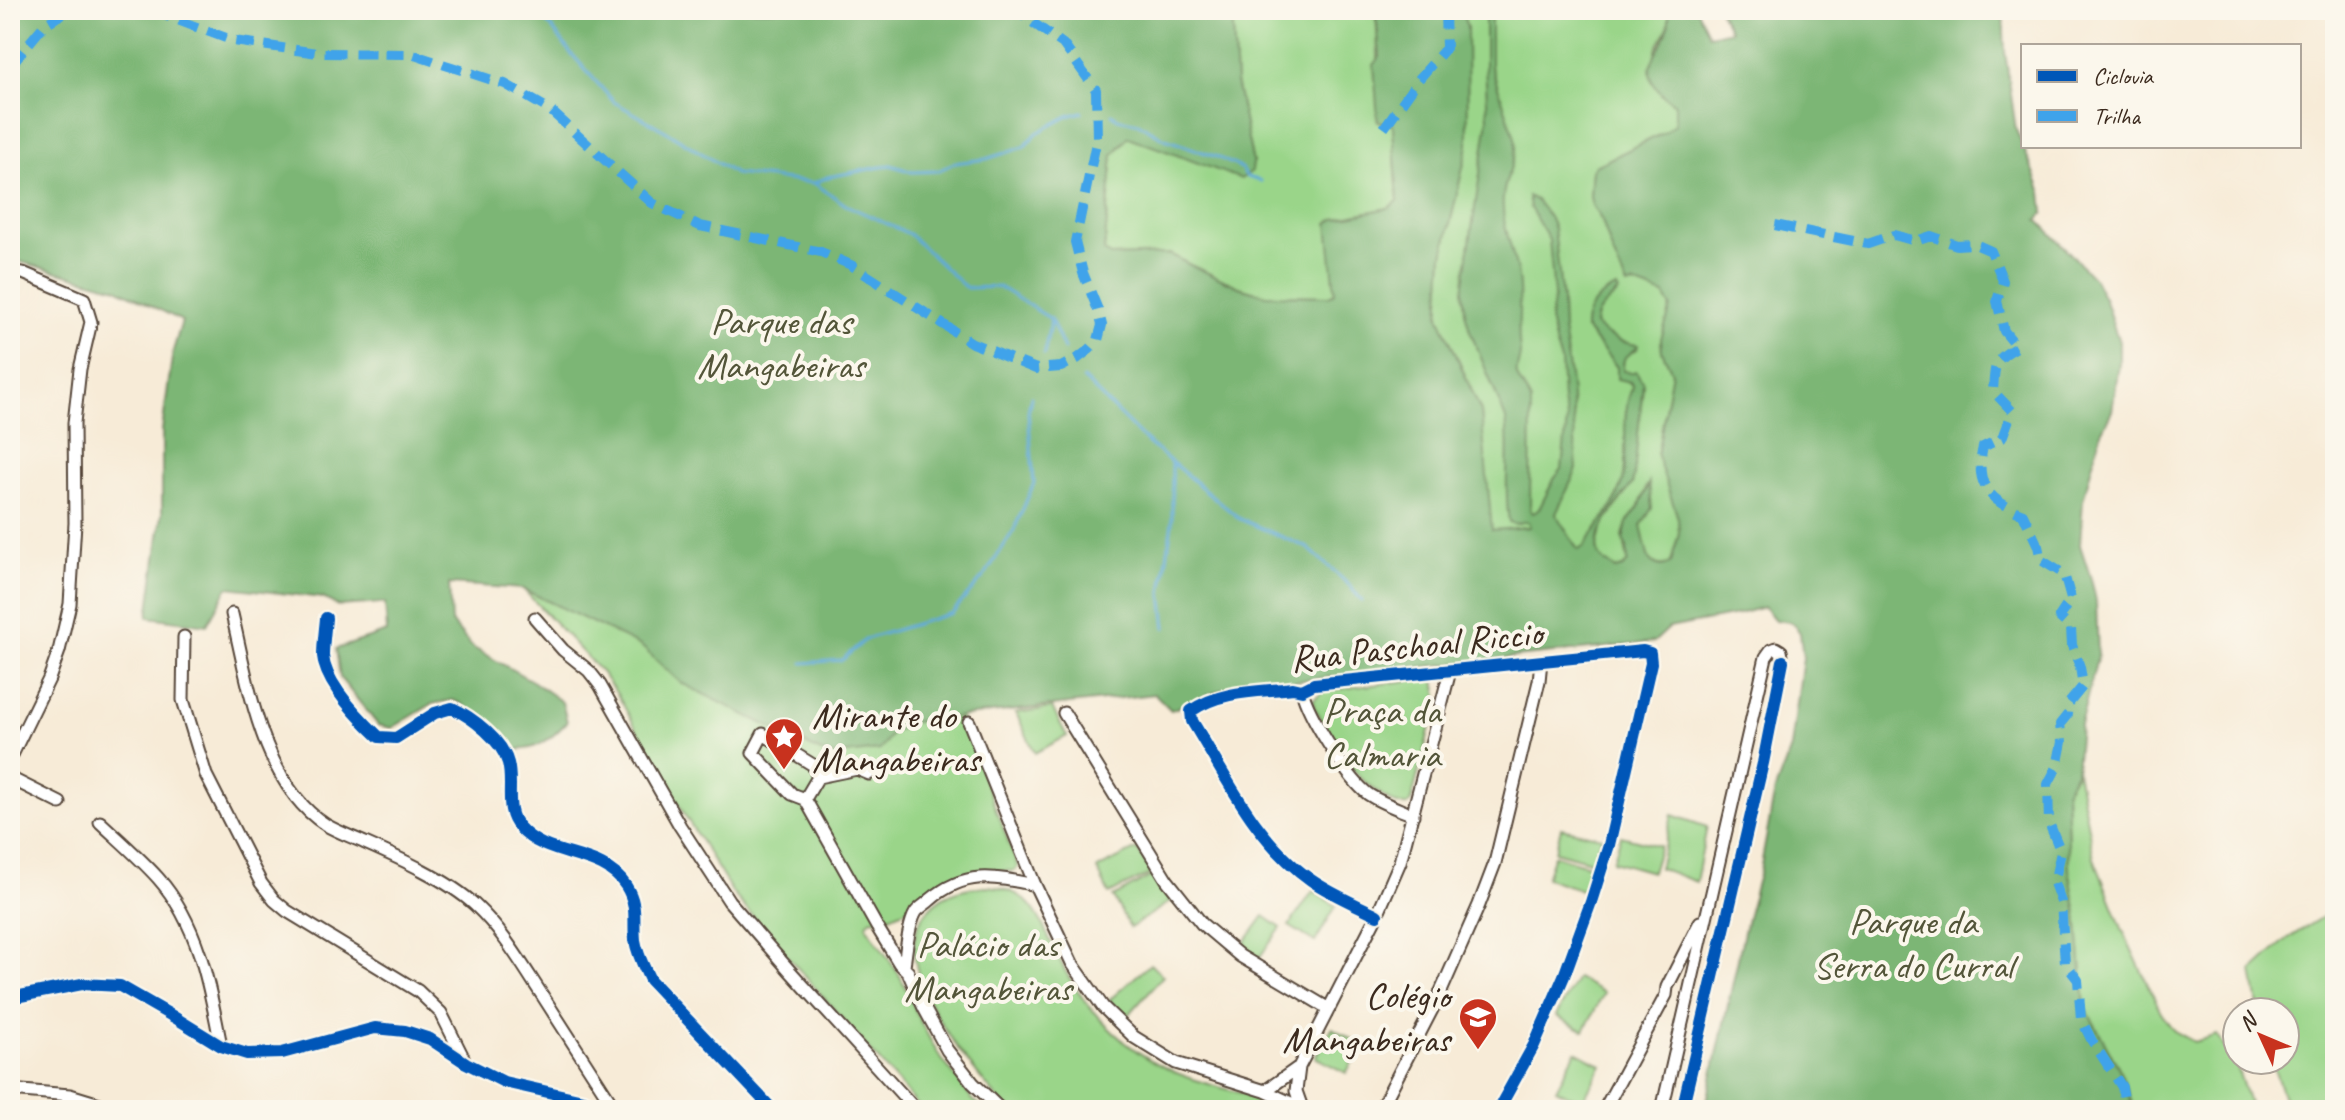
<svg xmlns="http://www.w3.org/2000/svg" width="2345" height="1120" viewBox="0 0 2345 1120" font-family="Caveat,sans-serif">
<rect width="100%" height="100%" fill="#fbf7ec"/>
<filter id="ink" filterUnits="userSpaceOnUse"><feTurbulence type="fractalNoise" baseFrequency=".0125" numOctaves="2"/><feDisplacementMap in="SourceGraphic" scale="16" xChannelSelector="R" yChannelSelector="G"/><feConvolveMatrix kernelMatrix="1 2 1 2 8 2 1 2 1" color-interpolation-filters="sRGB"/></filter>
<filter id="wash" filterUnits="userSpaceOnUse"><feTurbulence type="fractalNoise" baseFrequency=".006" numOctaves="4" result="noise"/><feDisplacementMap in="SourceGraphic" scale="32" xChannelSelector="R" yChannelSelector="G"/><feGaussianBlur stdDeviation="1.8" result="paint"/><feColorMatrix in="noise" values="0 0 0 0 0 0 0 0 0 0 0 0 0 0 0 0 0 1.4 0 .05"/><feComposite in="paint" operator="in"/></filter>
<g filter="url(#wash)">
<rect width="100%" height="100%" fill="#f7ebd7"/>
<path fill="#9ad589" stroke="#6a8054" stroke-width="2" d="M1232,10H1376L1381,124H1391L1393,127L1398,201L1388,208L1335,219V293L1329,296L1266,295L1239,287L1190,265L1170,254L1110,256L1104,251L1113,155L1128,136L1241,178L1253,163L1236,82Z
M1461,10H1668C1674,32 1657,38 1655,54C1653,63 1659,84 1661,94L1675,104V124L1666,132L1595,166L1592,170L1590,196L1592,205L1602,221L1613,254L1627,286L1634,284L1664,295L1671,307L1661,339L1662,351L1672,372L1657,455L1678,518L1679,533L1671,563C1648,574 1640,541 1641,525C1641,523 1643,521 1644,519C1647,508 1646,496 1647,485L1639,507L1627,523L1623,535L1628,562L1623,567L1616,569L1605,563L1598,554L1597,546L1602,527L1632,484L1643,387L1638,375L1623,370L1624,357L1637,349L1605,334L1595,325C1595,310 1608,302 1619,292C1596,300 1589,303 1585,328L1633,387C1622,420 1633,456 1621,488C1614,509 1596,528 1584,547L1578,550L1560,523L1491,531L1481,412L1439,316L1443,255L1468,145L1464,15Z
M523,589L642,646L682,683L892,733L913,722L960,716L1018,867L1013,871H980L958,876L937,887L914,906L880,920L872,919L868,922L867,927L900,976L920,1021L938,1054L973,1100L985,1110H922L734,895L686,817L617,694L601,672Z
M1430,678L1435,680L1438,695L1411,802L1408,805C1398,806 1393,803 1385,797C1348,774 1335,743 1314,707L1313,700L1323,691Z
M1052,708L1067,736L1035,753L1016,713Z
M2077,771L2094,858L2123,931L2161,1013L2174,1031L2194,1042L2217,1035L2237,1067L2251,1110H2134L2121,1072L2085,1007L2077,914L2069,869L2066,790Z
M1672,815L1707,827L1696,882L1659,868Z
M1561,828L1602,837L1594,862L1555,851Z
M1621,836L1660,846L1652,872L1613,861Z
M1137,849L1152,873L1109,894L1097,869Z
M1554,855L1595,867L1587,892L1546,878Z
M1153,875L1171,901L1130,928L1113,897Z
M986,886C1035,889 1040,922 1059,959C1068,977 1079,995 1093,1011C1119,1042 1154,1066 1193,1079C1224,1090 1258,1095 1287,1110H1008C973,1071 888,973 922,918C937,894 960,888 986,886Z
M1313,891L1336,906L1315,942L1289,926Z
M2327,914L2335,920V1110H2288L2271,1060H2285V1012H2259L2252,971L2287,939Z
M1264,916L1281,928L1258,959L1242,946Z
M1150,964L1163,976L1126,1018L1109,1000Z
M1577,978L1604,993L1584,1031L1556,1016Z
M1332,1028L1363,1045L1346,1073L1315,1057Z
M1576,1051L1602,1065L1582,1102L1556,1089Z"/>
<path fill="#7bb675" stroke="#5b704a" stroke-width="2" d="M10,10H1232L1236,82L1253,163L1252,171L1241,179L1128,137L1113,155L1104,251L1110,256L1170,254L1190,265L1239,287L1266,295L1329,296L1335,293L1328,223L1335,219L1388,208L1398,201L1393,127L1391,124L1378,121L1374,65L1380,57L1376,10H1461L1467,27L1468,145L1443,255L1439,316L1481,412L1492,530L1529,527V523L1526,521L1516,524L1509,522C1503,486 1511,453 1506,419L1470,331L1465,312L1463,290L1488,119L1485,66V10H1491V66L1515,138C1518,160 1504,177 1503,198C1501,225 1514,251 1518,277C1522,301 1516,327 1520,351C1521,360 1515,367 1517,375C1518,382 1528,392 1531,402L1530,510L1533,513L1539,509L1554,479L1562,469L1567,419L1563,402L1561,361L1556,347L1550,320L1554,295L1549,240L1530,208L1528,196L1536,200L1549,217L1554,228L1562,300L1563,329L1571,383L1577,469L1556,514L1578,550L1584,547C1598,524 1621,502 1624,475C1628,449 1620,410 1633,387L1630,382L1617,379V367L1585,328C1584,309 1601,294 1617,288L1619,292C1609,302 1595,310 1595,325C1607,337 1621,343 1638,345L1637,348C1626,355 1622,357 1623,370L1630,373L1636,371L1643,383L1634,476L1632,484C1621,500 1592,532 1598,552C1601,561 1609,564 1616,569L1623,567L1628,562L1627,547L1623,540L1627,523L1639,507L1649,483L1652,508L1641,526L1649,560C1657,566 1662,568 1671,563L1679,533L1678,518L1657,456L1672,372L1662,351L1661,339L1671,307L1664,295L1634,284L1627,286L1613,254L1602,221L1592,205L1590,196L1592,170L1595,166L1666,132L1675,124V104C1618,66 1678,49 1668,10H1697L1709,35L1730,30L1719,10H2003L2005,52L2016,130L2042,192L2044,212L2038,220L2093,277L2104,298L2119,342V365L2112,411L2101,432L2083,500L2080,545L2092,582L2096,601L2098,655L2080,725L2076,771L2066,790L2069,869L2077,914L2085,1007L2121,1072L2134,1110H1705L1747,918L1760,871L1775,790L1791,748L1803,658L1800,633L1796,627L1790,622L1775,620L1764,607L1731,616L1669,628L1654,642L1223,689L1171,710L1155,694L913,722L892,733L880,750L829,756L681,683L641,646L523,589L449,584L451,622L472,647L534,682L562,702L567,722C552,738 535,753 511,749L502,737L462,704L453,700L432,704L392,728L378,725L340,678L336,649L387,632L385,603L338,606L323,598L228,587L207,625L148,617L162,514V430L173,351L182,321L117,288L10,259Z"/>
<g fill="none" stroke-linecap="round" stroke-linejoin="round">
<path stroke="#60aad8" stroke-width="3" d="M532,10L552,28L570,52L614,102L669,133L735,174L814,183L828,177L891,165L912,172L938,171L954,163L986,159L1024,147L1037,133L1068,116L1082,112
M1112,114L1118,119L1138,123L1165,139L1217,157L1241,168L1247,177L1261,181
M814,183L846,205L909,234L966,288L999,287L1051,319L1044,354
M1051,320L1064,349
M1083,379L1147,442L1240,519L1308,548L1349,585L1362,601
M1166,628L1162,593L1172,522V464
M803,663L842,660L866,639L952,613L985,575L1014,530L1034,483L1028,412L1031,397"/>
</g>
</g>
<g filter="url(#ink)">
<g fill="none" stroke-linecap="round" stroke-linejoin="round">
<g stroke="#57473a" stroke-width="15">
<path id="minor" d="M10,272L23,273L84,299L91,322L80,369L74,423L75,523L70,604L59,651L49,679L10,759
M232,614C248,682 262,784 326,825C338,832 352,837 365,843C399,858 448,880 475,905C503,931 523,966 544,998C568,1035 592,1073 616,1110
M326,618C325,630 323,644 323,656C325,683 360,719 379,737L396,738L435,713L452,708C472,717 502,740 508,763C514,785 503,810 520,828C548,860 602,849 626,886C638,905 633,919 635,940C637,954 644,967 650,980L773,1110
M535,618L563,650L589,671L600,685L680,826L729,901L790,971L916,1110
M184,637L183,700L206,775L261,883L274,900L287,911L418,991L441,1013L466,1063
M1302,690C1308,715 1347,778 1368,794C1381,803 1399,809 1413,815
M1064,713L1167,880L1202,924L1240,956L1329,1009
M969,722L1035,885L1072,963L1103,1007L1134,1037L1176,1063L1265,1091L1306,1110
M763,734L813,765L818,777L805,799L792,794L753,753Z
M818,777L857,769L869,774
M10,778L60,803
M805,799L877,927L899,963L908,972L924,1008L947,1050L973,1083L1001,1110
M100,822C119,840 140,858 158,878C199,924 210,988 221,1046
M1377,915C1355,904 1331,894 1311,880C1256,842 1226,776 1192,721L1191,711C1221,690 1258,692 1293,688L1302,690L1314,684L1643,651L1650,653L1651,663L1609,845L1591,902L1564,976L1534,1045L1498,1110
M904,967C906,952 908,925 916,912C919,908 926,904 930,900C965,870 993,876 1035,885
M10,998L82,984L120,986L174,1017L221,1046L247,1054L282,1053L375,1028L405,1031L430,1039L466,1063L504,1082L583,1100L610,1110
M1299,1067L1377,915L1400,862L1450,671
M10,1090L70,1095L119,1110
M1265,1091L1299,1067L1296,1091L1302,1108
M1380,1110L1439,996L1479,905L1495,863L1539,681L1541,661
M1604,1110L1666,995L1667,987L1700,922
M1662,1110L1766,657L1771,650L1776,648L1781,651L1783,661L1763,763L1682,1110"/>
</g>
<use href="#minor" stroke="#fff" stroke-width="11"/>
<path stroke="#3fa3ea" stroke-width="10" stroke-dasharray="20 10" stroke-linecap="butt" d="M151,10L234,41L317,53L411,54L505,84L550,110L652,203L700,226L821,252L851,265L972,343L1036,369L1061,367L1077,359L1090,349L1098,340L1102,325L1098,310L1083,273L1075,242L1097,138L1096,90L1063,44L1015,10
M10,15L16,10
M10,66L45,24L69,10
M1384,128L1419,79L1446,48L1445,10
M1775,225L1868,244L1894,235L1916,241L1931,236L1957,245L1975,244L1991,251L2003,281L1997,301L2004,331L2017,347C1993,360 1995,365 1993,391L2012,411L2002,438L1983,447C1974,485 1990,501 2023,514L2038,546L2041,560L2064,574L2071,599L2059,617L2071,628L2072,645L2080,667L2083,686L2069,703L2068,714L2060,724L2062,742L2057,767L2048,784L2049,823L2061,852L2054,883L2061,902L2065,963L2078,980L2081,1019L2092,1041L2122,1087L2126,1110"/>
<g stroke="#fbf7ec" stroke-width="17">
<path id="cycleway" d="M326,618C325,630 323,644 323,656C325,683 360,719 379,737L396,738L435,713L452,708C472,717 502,740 508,763C514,785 503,810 520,828C548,860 602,849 626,886C638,905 633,919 635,940C637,954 644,967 650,980L773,1110
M1377,915C1355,904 1331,894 1311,880C1256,842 1226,776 1192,721L1191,711C1221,690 1258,692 1293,688L1302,690L1314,684L1643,651L1650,653L1651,663L1609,845L1591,902L1564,976L1534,1045L1498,1110
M10,998L82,984L120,986L174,1017L221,1046L247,1054L282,1053L375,1028L405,1031L430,1039L466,1063L504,1082L583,1100L610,1110
M1682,1110L1763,763L1783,661"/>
</g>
<use href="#cycleway" stroke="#0057b8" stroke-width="12"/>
</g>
</g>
<defs>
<g id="sight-pin" transform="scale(2)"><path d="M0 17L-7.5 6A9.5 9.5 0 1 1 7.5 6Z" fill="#c8321e" stroke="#fbf7ec"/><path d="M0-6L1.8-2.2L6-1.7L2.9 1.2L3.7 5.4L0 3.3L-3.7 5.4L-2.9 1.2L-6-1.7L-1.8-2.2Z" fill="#fff"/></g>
<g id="school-pin" transform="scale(2)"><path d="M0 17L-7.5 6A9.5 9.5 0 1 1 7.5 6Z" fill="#c8321e" stroke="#fbf7ec"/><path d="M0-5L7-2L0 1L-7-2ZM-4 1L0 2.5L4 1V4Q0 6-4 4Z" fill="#fff"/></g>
</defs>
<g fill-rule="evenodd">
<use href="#sight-pin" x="784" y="737"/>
<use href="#school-pin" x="1478" y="1017"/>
</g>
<g text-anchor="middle" stroke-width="8" stroke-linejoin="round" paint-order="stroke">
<g font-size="38" fill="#535539" stroke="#fbf7ec">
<text x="781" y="334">Parque das<tspan x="781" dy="44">Mangabeiras</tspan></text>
<text x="1382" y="723">Praça da<tspan x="1382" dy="44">Calmaria</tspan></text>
<text x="1913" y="934">Parque da<tspan x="1913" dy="44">Serra do Curral</tspan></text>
<text x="988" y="957">Palácio das<tspan x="988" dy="44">Mangabeiras</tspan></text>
</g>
<g font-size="38" fill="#3b2a1e" stroke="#fbf7ec">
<text transform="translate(1416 645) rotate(-6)" y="13">Rua Paschoal Riccio</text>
</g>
<g font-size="38" fill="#3b2a1e" stroke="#fbf7ec" text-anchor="start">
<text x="812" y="728">Mirante do<tspan x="812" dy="44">Mangabeiras</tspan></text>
<text x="1450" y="1008" text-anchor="end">Colégio<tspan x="1450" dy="44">Mangabeiras</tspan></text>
</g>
</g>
<rect width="2345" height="1120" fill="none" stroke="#fbf7ec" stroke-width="40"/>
<rect x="2021" y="44" width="280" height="104" fill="#fbf7ec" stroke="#aea59a" stroke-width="2"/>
<rect x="2037" y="70" width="40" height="12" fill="#0057b8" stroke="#aea59a" stroke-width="2"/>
<text x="2093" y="84" font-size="24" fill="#3b2a1e">Ciclovia</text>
<rect x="2037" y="110" width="40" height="12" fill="#3fa3ea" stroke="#aea59a" stroke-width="2"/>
<text x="2093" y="124" font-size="24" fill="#3b2a1e">Trilha</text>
<g transform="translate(2261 1036) rotate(314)"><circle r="38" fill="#fbf7ec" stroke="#aea59a" stroke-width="2"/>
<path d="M0-6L14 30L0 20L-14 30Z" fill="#c8321e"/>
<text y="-12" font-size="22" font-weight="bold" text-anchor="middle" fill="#3b2a1e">N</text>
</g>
</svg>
